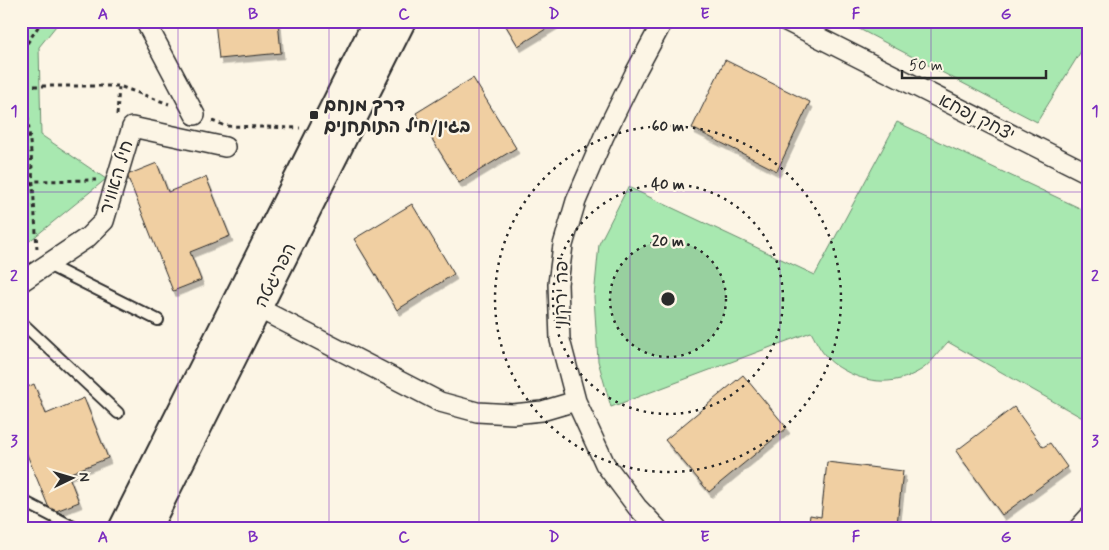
<svg xmlns="http://www.w3.org/2000/svg" width="1109" height="550" viewBox="0 0 1109 550" font-family="Mynerve,'Playpen Sans Hebrew',sans-serif">
<defs>
<filter id="shadow"><feDropShadow dx="3" dy="5.5" stdDeviation="0" flood-color="#0004"/></filter>
</defs>
<rect width="100%" height="100%" fill="#fcf5e5"/>
<filter id="ink" filterUnits="userSpaceOnUse"><feTurbulence type="fractalNoise" baseFrequency=".02" numOctaves="2"/><feDisplacementMap in="SourceGraphic" scale="10" xChannelSelector="R" yChannelSelector="G"/><feConvolveMatrix kernelMatrix="1 2 1 2 8 2 1 2 1" color-interpolation-filters="sRGB"/></filter>
<g filter="url(#ink)">
<path fill="#a8e8b0" stroke="#6a8a6e" d="M21,21H60L39,47L41,135L106,179L21,248Z
M844,21H1088V40L1037,122Z
M897,122L1088,212V421L948,342C939,351 932,363 921,370C892,388 861,383 834,364C823,356 817,343 811,332L611,407L598,361L594,297L599,244L628,187L815,275Z"/>
<path fill="#f0cfa2" stroke="#2b2b2b" filter="url(#shadow)" d="M215,21H278L281,53L219,59Z
M503,21H559L518,46Z
M725,60L810,102L777,171L692,128Z
M473,78L516,148L459,183L416,113Z
M157,163L168,192L206,177L230,236L190,252L201,280L173,291L127,175Z
M412,204L454,274L397,310L354,239Z
M743,375L787,428L709,492L665,440Z
M34,384L46,414L84,398L108,458L68,474L79,502L51,513L21,440V390Z
M1014,407L1043,447L1050,443L1067,467L1002,515L956,451Z
M827,462L903,471L897,524L908,525V529H808L810,515L821,517Z"/>
<g fill="none" stroke-linecap="round" stroke-linejoin="round">
<g stroke="#2b2b2b" stroke-width="14">
<path id="lane" d="M48,265L158,320
M21,322L118,413
M21,500L77,529"/>
</g>
<g stroke="#2b2b2b" stroke-width="22">
<path id="street" d="M145,21L195,115
M786,21L1088,173
M21,282L88,237L104,221L132,127L225,147
M258,308L440,402L477,412L513,414L542,411L576,401
M658,529L637,507L605,464L576,401L560,340L558,284L563,245L576,201L604,136L634,75L663,21
M1078,529L1088,518"/>
</g>
<g stroke="#2b2b2b" stroke-width="30">
<path id="secondary" d="M122,529L377,21
M147,529L402,21"/>
</g>
<path stroke="#2b2b2b" stroke-width="3" stroke-dasharray="4 4" stroke-linecap="butt" d="M26,86H119L169,104
M117,115L119,86
M212,121L226,126L300,128
M21,132L30,138
M21,207L33,181L96,180
M37,249L31,153L22,51L42,21"/>
<use href="#lane" stroke="#fcf5e5" stroke-width="10"/>
<use href="#street" stroke="#fcf5e5" stroke-width="19"/>
<use href="#secondary" stroke="#fcf5e5" stroke-width="26"/>
</g>
</g>
<path fill="none" stroke="#7b2cbf" stroke-width="1" stroke-opacity="0.55" d="M178,21V529M329,21V529M479,21V529M630,21V529M780,21V529M931,21V529M21,192H1088M21,358H1088"/>
<circle cx="668" cy="299" r="58" fill="#2b2b2b" fill-opacity=".12"/>
<g fill="none" stroke="#2b2b2b" stroke-width="2.5" stroke-dasharray="2.5 5">
<circle cx="668" cy="299" r="58"/>
<circle cx="668" cy="299" r="115"/>
<circle cx="668" cy="299" r="173"/>
</g>
<rect fill="#2b2b2b" stroke="#fcf5e5" stroke-width="2" x="309" y="110" width="10" height="10" rx="2.5"/>
<g text-anchor="middle" stroke-width="4.5" stroke-linejoin="round" paint-order="stroke">
<g font-size="18" font-weight="bold" fill="#2b2b2b" stroke="#fcf5e5" text-anchor="start">
<text x="324" y="111">דרך מנחם<tspan x="324" dy="21">בגין/חיל התותחנים</tspan></text>
</g>
<g font-size="18" fill="#2b2b2b" stroke="#fcf5e5">
<text transform="translate(977 117) rotate(27)" y="6">יצחק נפחא</text>
<text transform="translate(116 177) rotate(-73)" y="6">חיל האוויר</text>
<text transform="translate(275 275) rotate(-63)" y="6">הפריגטה</text>
<text transform="translate(561 293) rotate(-89)" y="6">יפה ירקוני</text>
</g>
</g>
<circle cx="668" cy="299" r="8" fill="#2b2b2b" stroke="#fcf5e5" stroke-width="2.5"/>
<g font-size="15" text-anchor="middle" font-weight="bold" fill="#2b2b2b" stroke="#fcf5e5" stroke-width="4.5" stroke-linejoin="round" paint-order="stroke">
<text x="668" y="131">60 m</text>
<text x="668" y="189">40 m</text>
<text x="668" y="246">20 m</text>
</g>
<rect width="1109" height="550" fill="none" stroke="#fcf5e5" stroke-width="55"/>
<g transform="translate(72 478) rotate(85)" stroke="#fcf5e5" stroke-width="4" paint-order="stroke">
<path d="M0-4L9 19L0 12L-9 19Z" fill="#2b2b2b"/>
<text y="-8" font-size="14" font-weight="bold" text-anchor="middle" fill="#2b2b2b">N</text>
</g>
<path d="M902 70v8h144v-8" fill="none" stroke="#2b2b2b" stroke-width="2.5"/>
<text x="909" y="70" font-size="15" fill="#2b2b2b" stroke="#fcf5e5" stroke-width="4" paint-order="stroke">50 m</text>
<rect x="28" y="28" width="1054" height="494" fill="none" stroke="#7b2cbf" stroke-width="2"/>
<g font-size="16" text-anchor="middle" font-weight="bold" fill="#7b2cbf">
<text x="103" y="19">A</text>
<text x="253" y="19">B</text>
<text x="404" y="19">C</text>
<text x="554" y="19">D</text>
<text x="705" y="19">E</text>
<text x="856" y="19">F</text>
<text x="1006" y="19">G</text>
<text x="14" y="116">1</text>
<text x="1095" y="116">1</text>
<text x="14" y="281">2</text>
<text x="1095" y="281">2</text>
<text x="14" y="446">3</text>
<text x="1095" y="446">3</text>
<text x="103" y="542">A</text>
<text x="253" y="542">B</text>
<text x="404" y="542">C</text>
<text x="554" y="542">D</text>
<text x="705" y="542">E</text>
<text x="856" y="542">F</text>
<text x="1006" y="542">G</text>
</g>
</svg>
